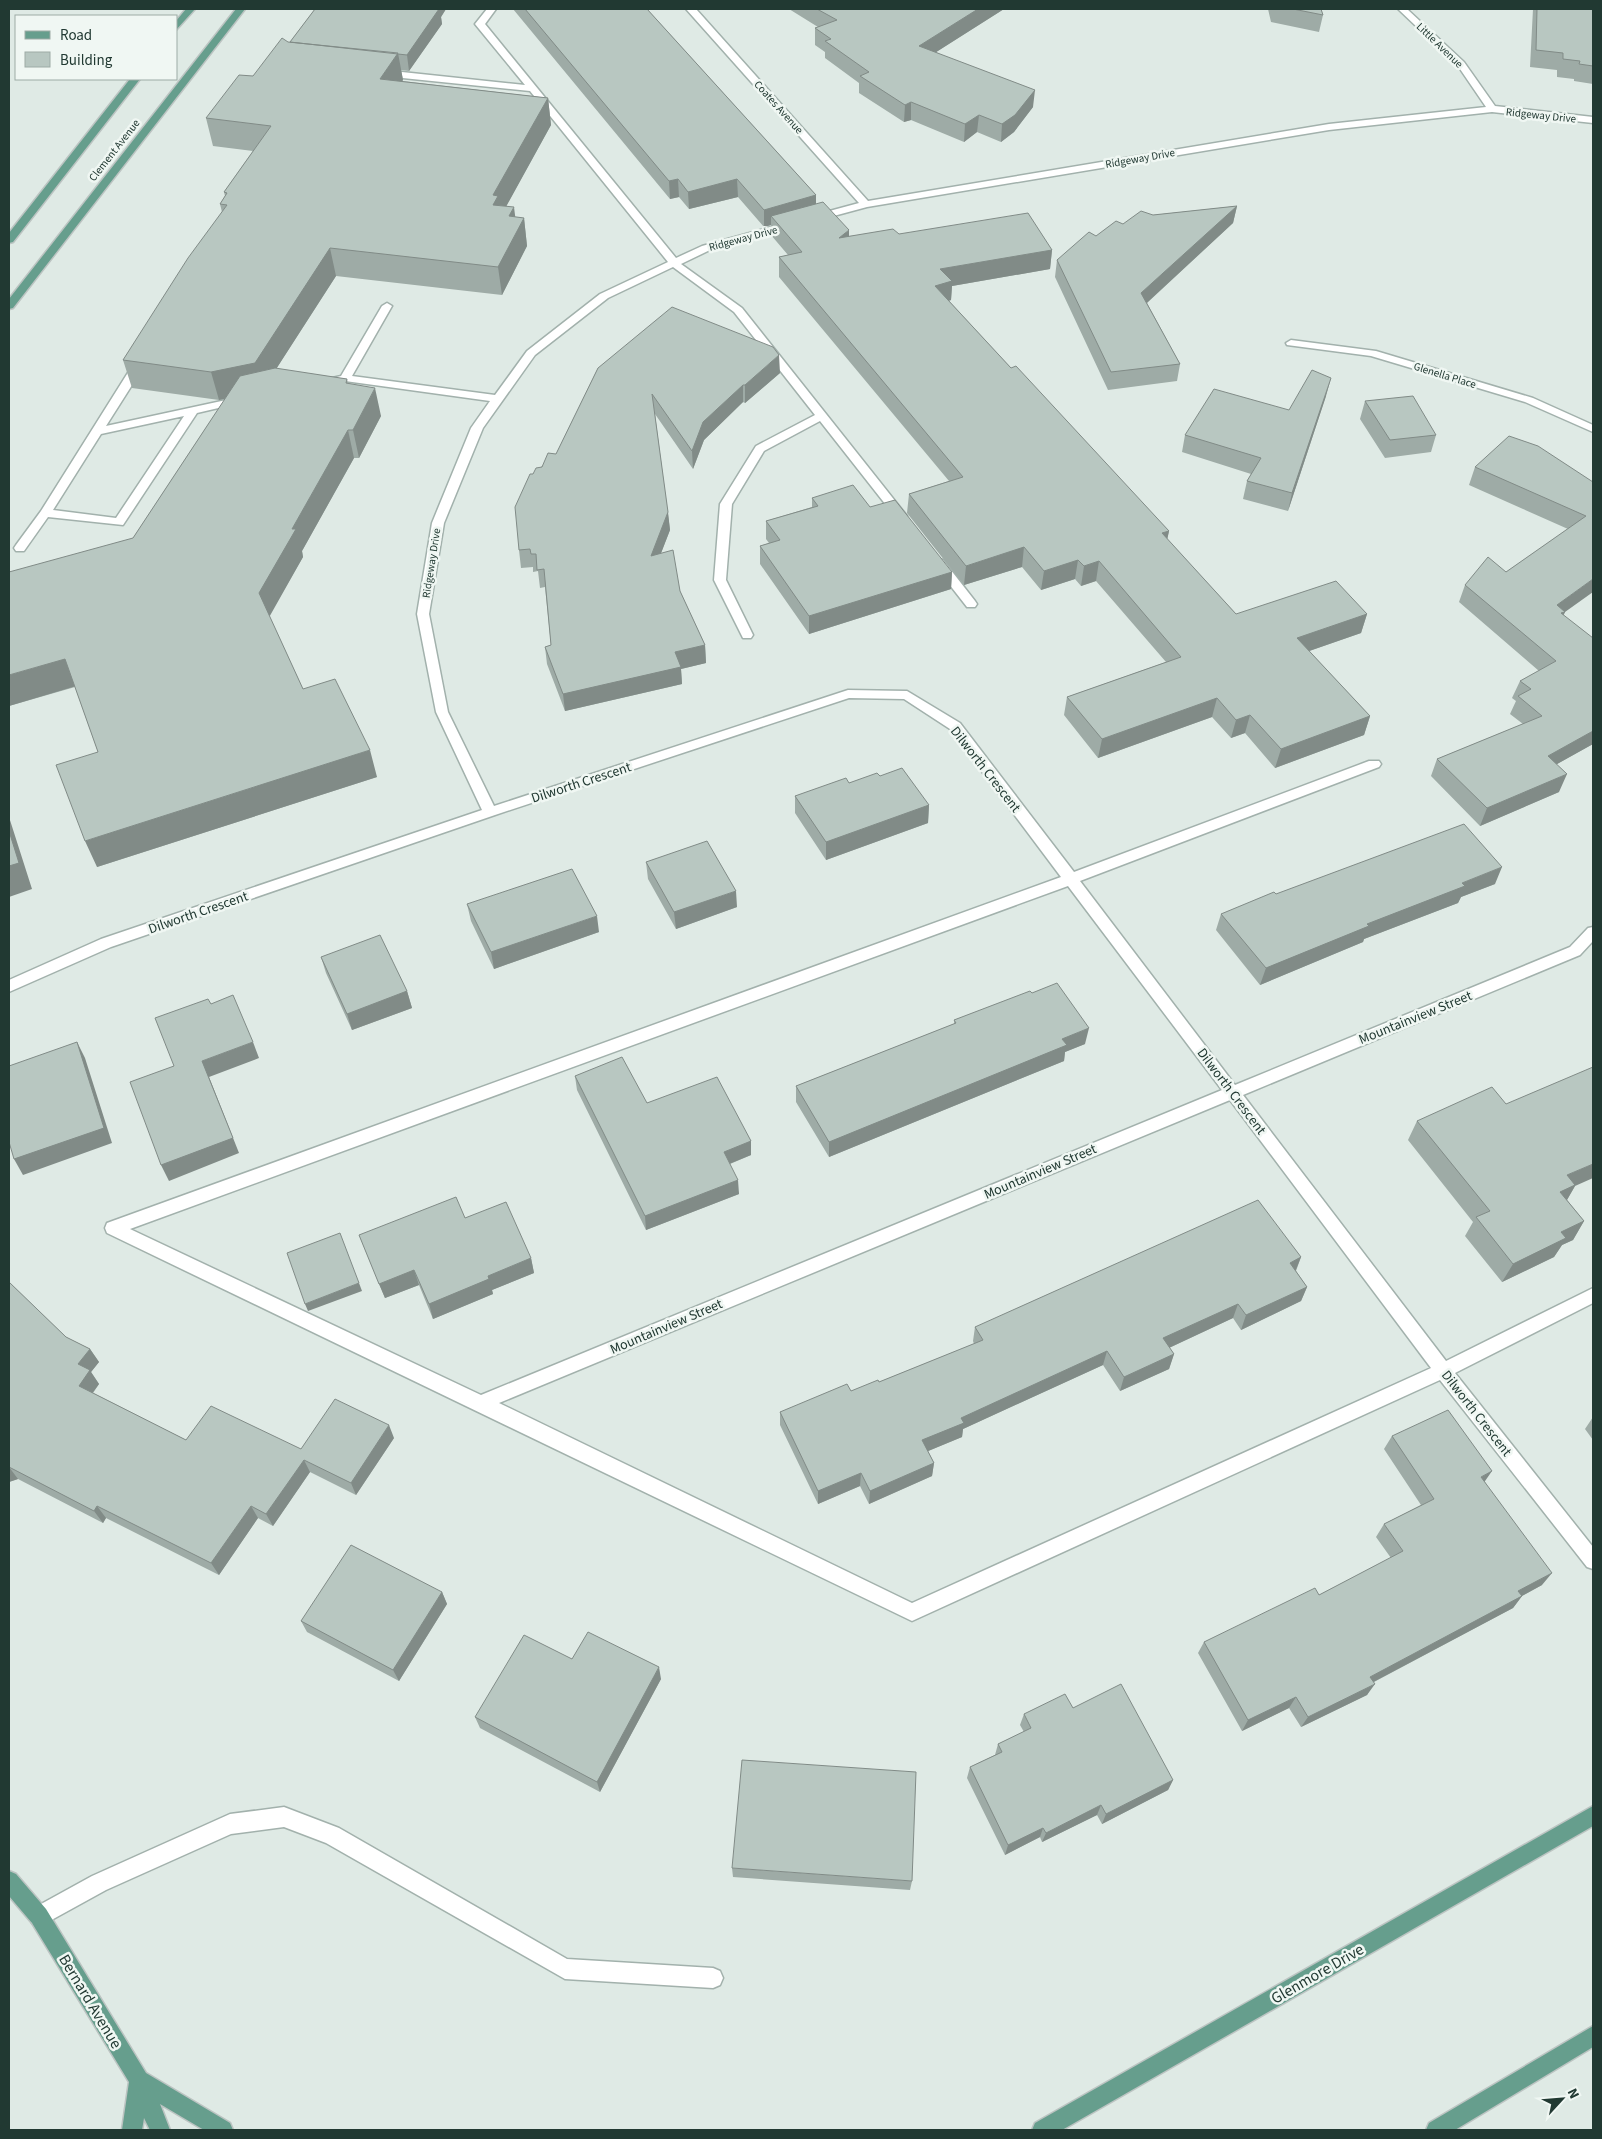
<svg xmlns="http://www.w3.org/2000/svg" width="1602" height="2139" viewBox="0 0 1602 2139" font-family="'Source Sans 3',sans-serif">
<rect width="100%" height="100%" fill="#dfeae5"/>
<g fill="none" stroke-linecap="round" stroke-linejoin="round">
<g stroke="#a2b1ac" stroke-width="3">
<path id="minor" d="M487,9H496L485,24L676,258L702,246L786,223H794V227L710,250L681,264L742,308L907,516L905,519H897L820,421L764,451L732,504L726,580L753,635L751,638H743L714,580L720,504L756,446L815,415L734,312L673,267L608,298L535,355L483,428L444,523L429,614L448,712L494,806L848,690L907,691L960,723L1074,872L1369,761H1379L1381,764L1379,767L1080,881L1235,1085L1570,947L1588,928L1593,927V941L1580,955L1243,1095L1446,1361L1593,1288V1303L1455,1373L1593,1547V1569L1587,1567L1440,1380L912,1621L107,1233L105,1228L107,1223L1061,877L950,729L904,699L849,698L495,815L111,947L9,992V980L101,939L482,810L436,712L417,614L432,523L471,428L490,401L345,381L323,386L317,383L319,381L341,376L382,306L387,303L392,306L352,376L495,395L527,351L600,294L668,262L530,91L383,76L378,73L383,70L525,85L475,24ZM1068,886L1222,1090L481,1395L130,1229ZM1230,1100L1431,1368L912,1603L499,1403Z
M686,9H696L868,201L1329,124L1486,107L1458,66L1398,9H1407L1464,62L1495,106L1593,117V123L1492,112L1329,130L867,207L815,221L810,218L811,216L859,203Z
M1291,340L1376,351L1533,398L1593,425V432L1525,402L1371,356L1287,345L1286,343Z
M140,360L146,363L106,426L240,397L246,400L244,402L197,413L123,525L48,517L24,551H16L14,548L16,545L41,511L134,363ZM184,416L116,518L53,510L101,434Z
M939,559L943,560L975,601L977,604L975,607H967L935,566L933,563Z
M284,1807L339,1828L567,1959L713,1968L720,1971L723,1978L720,1985L713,1988L565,1979L326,1843L284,1827L231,1834L106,1890L46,1923L39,1926L32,1923L29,1916L32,1909L92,1876L230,1814Z"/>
</g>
<g stroke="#bcc4c2" stroke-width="3">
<path id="major" d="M186,9H195L176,30V21Z
M236,9H245L13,308L9,309V299Z
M130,79H140L13,242L9,243V233Z
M1593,1806V1826L1062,2130H1032L1035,2123Z
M9,1871L16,1874L46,1909L146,2073L230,2123L233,2130H204L160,2104L170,2130H150L144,2118L142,2130H122L129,2082L32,1923L9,1896Z
M1593,2026V2047L1455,2130H1426L1429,2123Z"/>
</g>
<use href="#minor" fill="#fff" fill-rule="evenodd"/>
<use href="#major" fill="#669e8d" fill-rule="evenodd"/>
</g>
<path fill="#9eaba6" d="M315,9H446L441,17L442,24L409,71L401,70L403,80L402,81L548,98L551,125L506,206L515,217L524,218L527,246L502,295L336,276L276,369L347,379L348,384L381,416L359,458H354L302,551L303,557L269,616L303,689L377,777L97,867L98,752L75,687L9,706L133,538L225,399L219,400L132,388L123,360L222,212L220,204L225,196L224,192L253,151L213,146L206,118L253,76L288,42H290Z
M513,9H647L816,195V204L849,236L899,234L1052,250L1050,269L952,286L951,300L949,301L1011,368L1169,531L1167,539L1236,614H1367L1361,633L1309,651L1370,716L1364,735L1275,768L1245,733L1231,738L1212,717L1098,758L1064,715L1067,697L1166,662L1096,581L1081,586L1075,579L1041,590L1022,567L964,585L907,513L909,494L949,481L779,277V257L788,255L771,235V225L764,227L738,197L689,209L679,197L670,199Z
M789,9H1004L936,52L1033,107L1014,132L1001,142L977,132L964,142L911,120L904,122L859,93V83L825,58V52L815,45V28L818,27Z
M1268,9H1321L1323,15L1319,32L1271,22Z
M1533,9H1593V84L1574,81V79L1557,77V70L1530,67Z
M1237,206L1233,223L1147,303L1180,364L1177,381L1108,390L1055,277L1057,260L1123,224L1153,215Z
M598,368L780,373L745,403L743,402L704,440L693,469L655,414L670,530L661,553L680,591L705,645L706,663L681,669L682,684L565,711L547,664L545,647L551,645L545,587L540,588L538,571L533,572V567L521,568L519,550L533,474L556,454Z
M1326,396L1288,511L1243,499L1247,481L1251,474L1182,452L1185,435L1289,410Z
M1365,401L1436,435L1431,452L1385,458L1360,419Z
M1475,467L1593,482L1563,615L1593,744L1557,764L1559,792L1480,826L1431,776L1437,759L1523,724L1510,714L1516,701L1512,698L1520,681L1539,671L1459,602L1465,585L1506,572L1568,529L1469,485Z
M812,498L870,507L952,572L951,589L809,634L760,564V546L769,543L766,539V521L812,507Z
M880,776L929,805L928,823L826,860L795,813V796L849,783Z
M646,862L737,907L676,929L648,879Z
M1495,884L1461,897L1458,903L1364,939L1363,942L1260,985L1216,930L1221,914L1276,894Z
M467,904L599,932L494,969L471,921Z
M321,957L407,991L412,1008L352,1030L326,973Z
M1032,993L1085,1044L1065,1052L1064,1061L829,1157L796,1102V1086L954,1024V1020Z
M575,1076L751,1141V1155L730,1164L739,1194L646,1230L577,1090Z
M1417,1121L1575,1186L1567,1200L1584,1221L1573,1240L1562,1245L1554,1257L1502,1282L1465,1236L1473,1222L1408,1140Z
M465,1218L531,1258L534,1273L492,1290L493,1294L433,1319L419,1285L385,1298L359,1235Z
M1301,1257L1296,1271L1307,1287L1301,1301L1241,1330L1233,1318L1169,1348L1174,1354L1169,1369L1120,1391L1103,1365L963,1429L962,1437L928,1451L934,1463L932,1476L869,1504L860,1486L818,1504L780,1425V1412L851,1391L879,1382L974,1344L973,1341L975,1327Z
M9,1282L66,1337L90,1349L99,1362L91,1372L99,1384L93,1393L186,1440L301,1449L394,1438L356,1495L310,1472L273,1526L258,1518L219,1575L106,1518L103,1523L18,1479L9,1482Z
M1593,1417V1440L1585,1429Z
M1392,1436L1485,1482L1542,1585L1522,1596L1513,1608L1374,1682L1367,1695L1301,1727L1289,1708L1242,1731L1198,1653L1204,1642L1319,1595L1391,1558L1376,1537L1384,1524L1421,1505L1384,1449Z
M442,1592L447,1604L399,1681L307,1632L301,1621Z
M572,1659L661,1679L600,1792L480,1728L475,1717Z
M1073,1708L1173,1780L1168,1790L1102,1824L1097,1815L1042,1842L1040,1837L1005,1855L967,1778L970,1767L995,1755L998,1744L1024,1732L1020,1725L1024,1714Z
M732,1868L912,1881L910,1890L733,1877Z"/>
<path fill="#818b87" d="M433,9H446L441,17L442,24L409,71L407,55Z
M978,9H1004L919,63V46Z
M398,53L403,80L385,106L380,79Z
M1035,90L1033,107L1014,132L1001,142L1002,124Z
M548,98L551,125L501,216L493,205V195Z
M911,102V120L904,122L905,105Z
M979,115L977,132L964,142L965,124Z
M678,179L679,197L670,199L669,181Z
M737,179L738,197L689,209L688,192Z
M816,195V213L771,216V225L764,227V210Z
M1237,206L1233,223L1138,311L1141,293Z
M514,207L517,231L524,218L527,246L502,295L498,267L509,216Z
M849,230V250L839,238Z
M330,248L336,276L262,391L219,400L211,372Z
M1052,250L1050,269L952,286L951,300L934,305L935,286L940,269Z
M779,355L780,373L745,403V385Z
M1331,378L1326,396L1288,511L1292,493Z
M743,385V402L704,440L693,469L692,451L703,422Z
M375,388L381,416L359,458L353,430Z
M348,430L354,458L302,551L303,557L267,621L259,593L292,529Z
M668,512L670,530L653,574L651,556Z
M1169,531L1165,550L1162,533Z
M1024,547L1022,567L964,585L966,566Z
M1078,560L1075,579L1041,590L1044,571Z
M1099,561L1096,581L1081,586L1084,566Z
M952,572L951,589L809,634V616Z
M1593,579V592L1565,612L1558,629L1557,605Z
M1367,614L1361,633L1292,657L1297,638Z
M705,645L706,663L681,669L682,684L565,711L563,694L675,652Z
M65,659L76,686L9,706V675Z
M1217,698L1212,717L1098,758L1102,739Z
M1250,715L1245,733L1231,738L1236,720Z
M1370,716L1364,735L1275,768L1281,749Z
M1593,731V744L1541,773L1548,756Z
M370,750L377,777L97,867L85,841Z
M1567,774L1559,792L1480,826L1487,808Z
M929,805L928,823L826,860V842Z
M9,817L32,889L9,897Z
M1502,867L1495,884L1461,897L1458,903L1364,939L1363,942L1260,985L1266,968L1462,883Z
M736,891L737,907L676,929L674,912Z
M597,916L599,932L494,969L491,952Z
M407,991L412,1008L352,1030L347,1014Z
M1089,1028L1085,1044L1065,1052L1064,1061L829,1157V1142L1062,1039Z
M77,1042L85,1058L112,1143L23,1175L14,1159Z
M253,1042L259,1058L209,1077L239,1153L169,1181L161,1165L202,1061Z
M751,1141V1155L724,1166V1152Z
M1593,1164V1178L1575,1186L1564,1205L1548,1211L1567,1175Z
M738,1180L739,1194L646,1230L645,1216Z
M1584,1221L1573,1240L1562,1245L1554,1257L1502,1282L1513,1264L1561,1232Z
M1301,1257L1295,1272L1290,1263Z
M531,1258L534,1273L492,1290L493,1294L433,1319L429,1304L488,1276Z
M414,1270L419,1285L385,1298L379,1284Z
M359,1283L362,1291L308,1311L305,1304Z
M1307,1287L1301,1301L1241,1330L1246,1315Z
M1238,1304L1233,1318L1158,1353L1163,1338Z
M90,1349L99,1362L91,1372L99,1384L88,1399L79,1386L78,1364Z
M1107,1351L1103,1365L963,1429L962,1437L921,1454L922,1440L961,1418Z
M1174,1354L1169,1369L1120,1391L1124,1377Z
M389,1425L394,1438L356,1495L351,1483Z
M304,1460L310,1472L273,1526L266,1514Z
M934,1463L932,1476L869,1504L870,1491Z
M9,1467L18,1479L9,1482Z
M1492,1471L1483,1484L1481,1477Z
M861,1473L860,1486L818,1504V1491Z
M97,1506L106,1518L103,1523L94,1511Z
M251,1506L258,1518L219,1575L211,1563Z
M1552,1573L1542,1585L1509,1603L1518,1591Z
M442,1592L447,1604L399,1681L393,1670Z
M1522,1596L1513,1608L1362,1688L1370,1677Z
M659,1667L661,1679L600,1792L597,1782Z
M1375,1684L1367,1695L1301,1727L1308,1717Z
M1296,1697L1289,1708L1242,1731L1248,1720Z
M1173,1780L1168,1790L1102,1824L1106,1814Z
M1101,1805L1097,1815L1042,1842L1046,1833Z
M1043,1828L1040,1837L1005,1855L1008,1845Z"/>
<path fill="#b8c7c1" stroke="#818b87" d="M315,9H439L407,55L290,42Z
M525,9H647L816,195L764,210L737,179L688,192L678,179L669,181Z
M817,9H978L919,46L1035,90L1015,115L1002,124L979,115L965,124L911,102L905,105L860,76L869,72L825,41L831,39L815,28L837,20Z
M1293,9H1321L1323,15Z
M1537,9H1593V66L1579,64L1580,61L1563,59V53L1536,50Z
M282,38L288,42L398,53L380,79L548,98L493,195L498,196L493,205L514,207L509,216L524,218L498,267L330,248L255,363L211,372L123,360L188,258L227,205L220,204L227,193L224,192L271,126L206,118L239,75L253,76Z
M823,202L849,230L839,238L893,229L899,234L1028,213L1052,250L940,269L952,281L935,286L1011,368L1016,366L1169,531L1162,533L1236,614L1336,581L1367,614L1297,638L1370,716L1281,749L1250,715L1236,720L1217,698L1102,739L1067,697L1181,657L1099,561L1084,566L1078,560L1044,571L1024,547L966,566L909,494L963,477L779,257L802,252L771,216Z
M1237,206L1141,293L1180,364L1111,372L1057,260L1089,232L1096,236L1116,221L1123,224L1141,211L1153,215Z
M672,307L773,347L779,355L745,385H743L703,422L692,451L652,394L668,512L651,556L673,550L680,591L705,645L675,652L681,667L563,694L545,647L551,645L544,569L537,570L536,554H531L530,549L519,550L515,507L530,474H533L536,468L542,467L548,453L556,454L598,368Z
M275,368L347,379L346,383L375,388L353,430H348L292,529H296L259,593L303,689L335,679L370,750L85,841L56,765L98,752L65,659L9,675V572L133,538L240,376Z
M1312,370L1331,378L1292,493L1247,481L1261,458L1185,435L1214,389L1289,410Z
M1413,396L1436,435L1390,440L1365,401Z
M1509,436L1538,446L1593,482V579L1557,605L1565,612L1561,613L1593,638V731L1548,756L1567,774L1487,808L1437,759L1542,716L1518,696L1531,689L1520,681L1556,661L1465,585L1488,557L1506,572L1586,516L1475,467Z
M853,485L870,507L895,500L952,572L809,616L760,546L780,540L766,521L818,506L812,498Z
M902,768L929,805L826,842L795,796L846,778L849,783L877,773L880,776Z
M1464,824L1502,867L1462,883L1465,886L1367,924L1369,926L1266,968L1221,914L1274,892L1276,894Z
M9,831L19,863L9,866Z
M707,841L736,891L674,912L646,862Z
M572,869L597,916L491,952L467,904Z
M380,935L407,991L347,1014L321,957Z
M1057,983L1089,1028L1062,1039L1067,1045L829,1142L796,1086L956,1023L954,1020L1030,991L1032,993Z
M233,995L253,1042L202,1061L233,1138L161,1165L130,1082L174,1066L155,1018L208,999L211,1004Z
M77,1042L104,1128L14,1159L9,1142V1066Z
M622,1057L647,1103L717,1077L751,1141L724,1152L738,1180L645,1216L575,1076Z
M1593,1067V1164L1567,1175L1575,1185L1560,1192L1584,1221L1561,1232L1566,1238L1513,1264L1476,1217L1490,1211L1417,1121L1492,1087L1506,1104Z
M456,1197L465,1218L506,1202L531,1258L488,1276L489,1279L429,1304L414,1270L379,1284L359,1235Z
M1258,1200L1301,1257L1290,1263L1307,1287L1246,1315L1238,1304L1163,1338L1174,1354L1124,1377L1107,1351L961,1418L964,1423L922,1440L934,1463L870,1491L861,1473L818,1491L780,1412L847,1384L851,1391L878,1380L879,1382L983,1340L975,1327Z
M340,1233L359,1283L305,1304L287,1253Z
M9,1282L66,1337L90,1349L78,1364L90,1370L79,1386L186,1440L211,1406L301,1449L335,1399L389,1425L351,1483L304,1460L266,1514L251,1506L211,1563L97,1506L94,1511L9,1467Z
M1448,1410L1492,1471L1481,1477L1552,1573L1518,1591L1522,1596L1370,1677L1375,1684L1308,1717L1296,1697L1248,1720L1204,1642L1315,1588L1319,1595L1403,1551L1384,1524L1434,1499L1392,1436Z
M351,1545L442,1592L393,1670L301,1621Z
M588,1632L659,1667L597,1782L475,1717L524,1635L572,1659Z
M1121,1684L1173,1780L1106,1814L1101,1805L1046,1833L1043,1828L1008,1845L970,1767L1002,1752L998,1744L1031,1728L1024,1714L1065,1694L1073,1708Z
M742,1760L916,1772L912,1881L732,1868Z"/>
<g text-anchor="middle" stroke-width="5" stroke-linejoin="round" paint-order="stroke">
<g font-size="11" fill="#213932" stroke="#f0f7f3">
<text transform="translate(1440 45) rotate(44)" y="4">Little Avenue</text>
<text transform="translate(779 107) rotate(48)" y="4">Coates Avenue</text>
<text transform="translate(1541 115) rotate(6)" y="4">Ridgeway Drive</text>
<text transform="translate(114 150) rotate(-52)" y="4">Clement Avenue</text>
<text transform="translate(1140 158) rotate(-10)" y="4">Ridgeway Drive</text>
<text transform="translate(743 238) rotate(-15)" y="4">Ridgeway Drive</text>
<text transform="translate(1445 375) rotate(17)" y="4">Glenella Place</text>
<text transform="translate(431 563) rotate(-81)" y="4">Ridgeway Drive</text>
</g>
<g font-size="14" fill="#213932" stroke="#f0f7f3">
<text transform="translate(986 769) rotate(52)" y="5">Dilworth Crescent</text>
<text transform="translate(581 782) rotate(-18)" y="5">Dilworth Crescent</text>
<text transform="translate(198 912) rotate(-19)" y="5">Dilworth Crescent</text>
<text transform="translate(1415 1017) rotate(-22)" y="5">Mountainview Street</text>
<text transform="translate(1232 1091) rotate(53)" y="5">Dilworth Crescent</text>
<text transform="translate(1040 1171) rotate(-23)" y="5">Mountainview Street</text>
<text transform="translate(666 1326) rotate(-23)" y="5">Mountainview Street</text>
<text transform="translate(1477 1413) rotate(52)" y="5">Dilworth Crescent</text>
</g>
<g font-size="16" fill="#213932" stroke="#f0f7f3">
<text transform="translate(1317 1973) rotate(-30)" y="6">Glenmore Drive</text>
<text transform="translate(91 2001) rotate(59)" y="6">Bernard Avenue</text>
</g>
</g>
<rect width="1602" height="2139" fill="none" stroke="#213932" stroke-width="20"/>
<rect x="15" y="15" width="162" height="65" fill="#f0f7f3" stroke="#9daba6"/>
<rect x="25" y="31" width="25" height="8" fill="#669e8d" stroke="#9daba6"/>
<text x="60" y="40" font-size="15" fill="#213932">Road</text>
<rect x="25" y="52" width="25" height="15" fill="#b8c7c1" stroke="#9daba6"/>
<text x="60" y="65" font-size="15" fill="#213932">Building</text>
<g transform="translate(1562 2099) rotate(64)" stroke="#f0f7f3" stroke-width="4" paint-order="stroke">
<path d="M0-4L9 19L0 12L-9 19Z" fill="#213932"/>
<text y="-8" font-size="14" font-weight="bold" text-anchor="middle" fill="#213932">N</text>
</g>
</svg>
